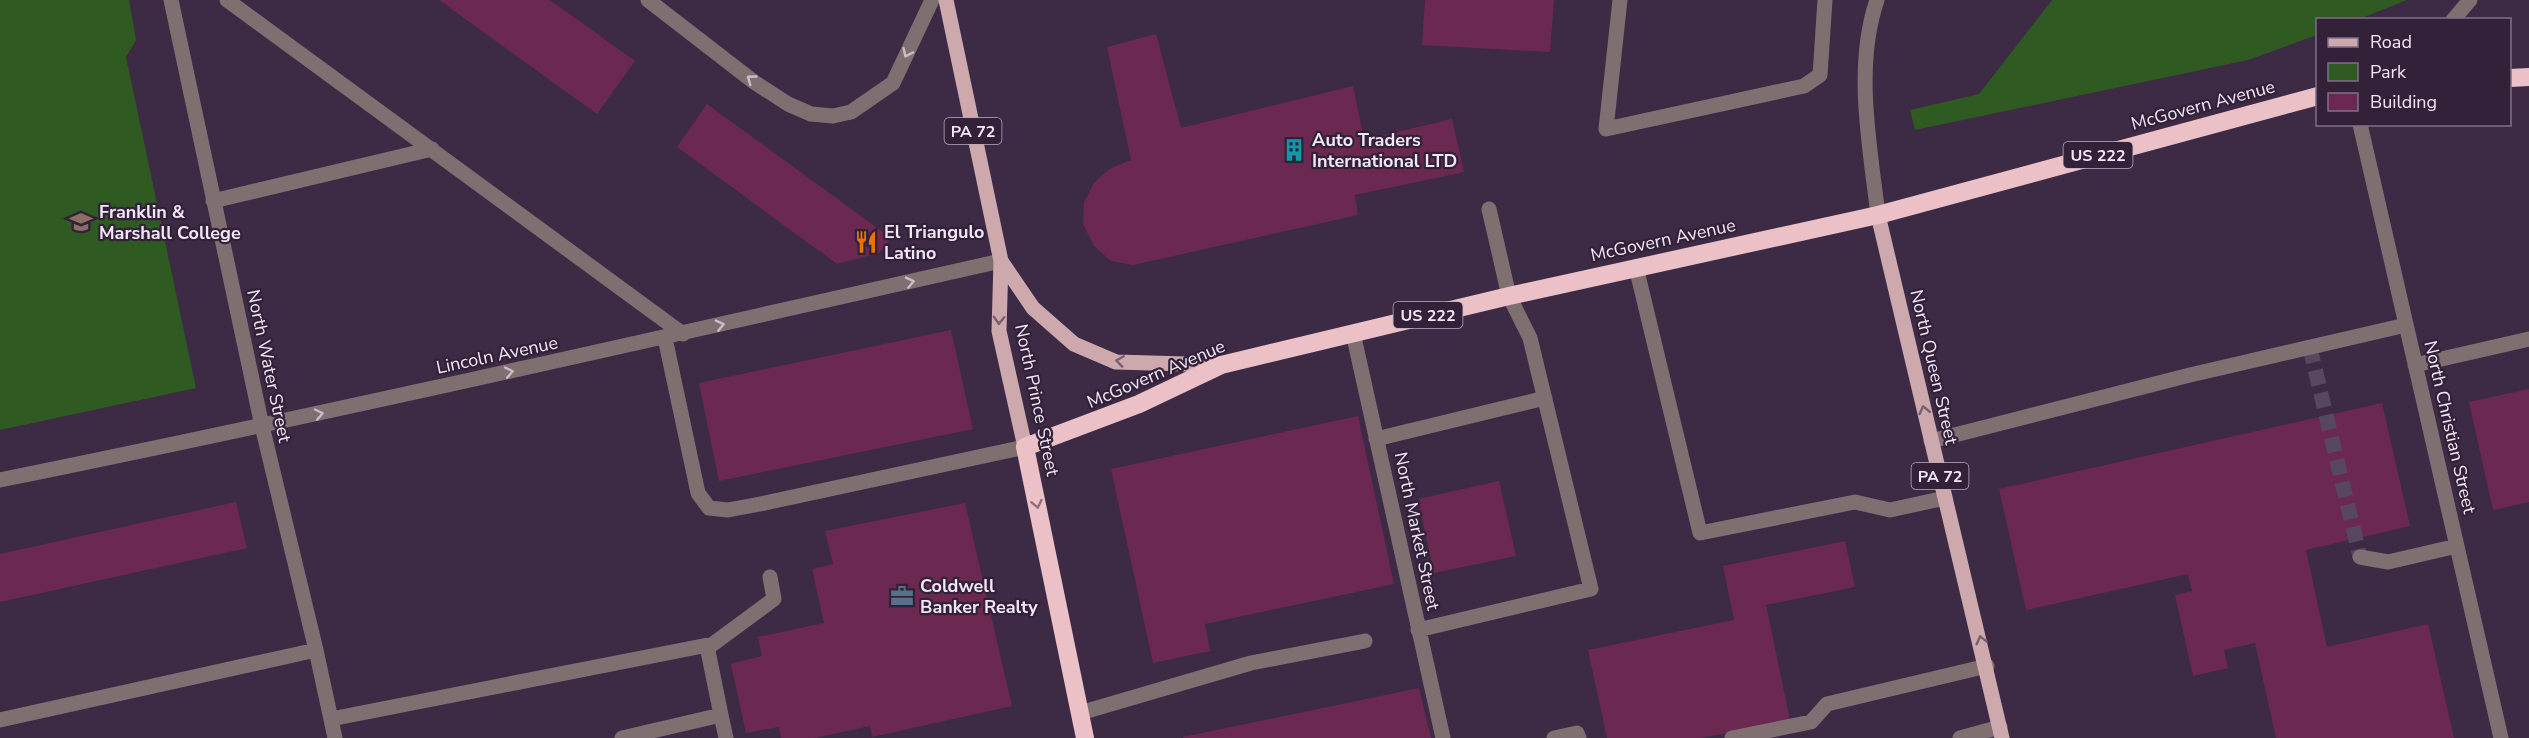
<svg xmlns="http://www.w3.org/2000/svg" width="2529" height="738" viewBox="0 0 2529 738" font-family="'Nunito Sans',sans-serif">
<rect width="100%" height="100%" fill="#3d2b45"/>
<path fill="#2f5a21" d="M0,0H129L136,40L126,57L196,388L0,430Z
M2052,0H2407L2359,19L2318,20L2317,35L2248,60L1915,130L1910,110L1979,94Z"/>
<path fill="#6b2952" d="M439,0H550L635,61L597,114Z
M1425,0H1554L1550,52L1422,45Z
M1156,34L1181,128L1353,86L1364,140L1452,119L1464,172L1355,195L1358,215L1133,265L1111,261L1094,246L1083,224L1084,203L1093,184L1109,169L1131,160L1107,47Z
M707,104L891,238L879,253L837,264L677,147Z
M951,330L973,429L719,481L699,383Z
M2529,389V502L2493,510L2469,402Z
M2382,403L2410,526L2306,550L2327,647L2428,624L2454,738H2276L2255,643L2224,650L2228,668L2193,676L2175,595L2192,591L2188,574L2026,610L1999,489Z
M1358,416L1394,584L1205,624L1210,651L1153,663L1111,469Z
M1499,481L1516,556L1434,573L1418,499Z
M236,502L247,548L0,602V554Z
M965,503L1012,706L872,737L870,726L815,738H781L779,727L746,733L731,664L762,656L758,637L824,623L812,569L833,564L825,531Z
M1845,541L1855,587L1766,605L1790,720L1702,738H1607L1588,650L1734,620L1723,566Z
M1419,688L1431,738H1183V737Z"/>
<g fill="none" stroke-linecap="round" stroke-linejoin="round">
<path stroke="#584760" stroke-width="15" stroke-dasharray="15 8" stroke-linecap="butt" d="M2310,348L2360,557"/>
<path stroke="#806f71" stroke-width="15" d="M171,0L262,426L316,650L335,738
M227,0L683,334
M648,0L754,82L788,104L811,114L833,116L851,112L893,83L932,0
M1620,0L1606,129L1804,86L1820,75L1825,0
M1877,0C1854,67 1870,147 1878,215
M2453,20L2470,0
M2360,124L2501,738
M213,201L432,149
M1636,267L1700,533L1855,502L1890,510L1945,498
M1353,333L1443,738
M665,338L698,493L709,508L728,510L760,504L1025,447
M2415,365L2529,339
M1376,439L1545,398
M1931,441L2190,375L2406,325
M0,480C335,412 667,336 1001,261
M2360,557L2388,562L2457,546
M1418,630L1591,589L1530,338L1509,296L1489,209
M707,646L721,715
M1080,713L1251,663L1365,641
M331,719L713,644L774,599L770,577
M0,720L316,650
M622,738L721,715L726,738
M1554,738L1577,733L1579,738
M1732,738L1811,722L1827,704L1987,666
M1960,738L2000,727"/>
<path stroke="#cda9ae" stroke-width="15" d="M946,0L1001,261L999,331L1025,447
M1878,215L2002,738
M1001,261L1033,308L1074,344L1116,362L1221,365"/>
<path stroke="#ebc0c7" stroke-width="18" d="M2510,78L2529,77
M1085,738L1025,447L1139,404L1221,365L1509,296L1878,215L2318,96"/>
</g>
<defs><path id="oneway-chevron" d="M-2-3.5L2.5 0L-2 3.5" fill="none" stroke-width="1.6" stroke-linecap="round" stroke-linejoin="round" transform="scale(1.5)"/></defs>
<g stroke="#cabdc8">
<use href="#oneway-chevron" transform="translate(907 53) rotate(115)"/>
<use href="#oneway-chevron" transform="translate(751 79) rotate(-144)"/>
<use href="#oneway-chevron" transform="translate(910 282) rotate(-13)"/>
<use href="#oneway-chevron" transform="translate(720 325) rotate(-13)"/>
<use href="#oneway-chevron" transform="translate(509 372) rotate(-12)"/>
<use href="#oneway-chevron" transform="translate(319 414) rotate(-12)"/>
</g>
<g stroke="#785e6e">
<use href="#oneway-chevron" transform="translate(999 320) rotate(92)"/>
<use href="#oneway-chevron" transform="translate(1120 361) rotate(-172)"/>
<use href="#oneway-chevron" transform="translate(1924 410) rotate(-103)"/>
<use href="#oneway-chevron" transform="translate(1981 640) rotate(-104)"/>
</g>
<use stroke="#8f7080" href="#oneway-chevron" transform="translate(1037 504) rotate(78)"/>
<defs>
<g id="building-bare" transform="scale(1.8)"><path d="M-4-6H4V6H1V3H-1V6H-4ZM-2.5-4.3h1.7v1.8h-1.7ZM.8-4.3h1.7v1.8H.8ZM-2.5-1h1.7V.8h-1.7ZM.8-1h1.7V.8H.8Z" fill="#0f9aa8" stroke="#33213a" stroke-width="2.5" paint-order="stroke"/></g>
<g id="university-bare" transform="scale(1.8)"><path d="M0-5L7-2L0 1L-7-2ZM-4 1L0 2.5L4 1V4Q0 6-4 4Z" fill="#8d6e63" stroke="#33213a" stroke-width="2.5" paint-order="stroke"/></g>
<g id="restaurant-bare" transform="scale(1.8)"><path d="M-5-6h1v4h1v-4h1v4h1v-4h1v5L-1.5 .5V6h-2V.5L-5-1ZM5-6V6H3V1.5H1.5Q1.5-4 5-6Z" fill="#e8710a" stroke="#33213a" stroke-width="2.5" paint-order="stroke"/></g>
<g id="office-bare" transform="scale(1.8)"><path d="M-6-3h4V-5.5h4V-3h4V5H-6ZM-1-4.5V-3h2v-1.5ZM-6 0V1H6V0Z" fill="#5c6f8a" stroke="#33213a" stroke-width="2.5" paint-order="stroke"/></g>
</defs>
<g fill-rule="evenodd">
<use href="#building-bare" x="1294" y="150"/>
<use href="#university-bare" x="81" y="222"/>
<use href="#restaurant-bare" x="866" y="242"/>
<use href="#office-bare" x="902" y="596"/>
</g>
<g text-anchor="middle" stroke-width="4.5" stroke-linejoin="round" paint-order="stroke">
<g fill="#33213a" stroke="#b9acbe" stroke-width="1.5">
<rect x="944.5" y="118" width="57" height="26" rx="4.5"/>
<rect x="2063.5" y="142" width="69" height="26" rx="4.5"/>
<rect x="1393.5" y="302" width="69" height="26" rx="4.5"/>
<rect x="1911.5" y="463" width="57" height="26" rx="4.5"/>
</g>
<g font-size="16" font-weight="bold" fill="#f2e7f7">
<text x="973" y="137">PA 72</text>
<text x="2098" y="161">US 222</text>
<text x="1428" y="321">US 222</text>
<text x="1940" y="482">PA 72</text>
</g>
<g font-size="18" fill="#f2e7f7" stroke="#33213a">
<text transform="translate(2203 105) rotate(-15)" y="6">McGovern Avenue</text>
<text transform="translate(1663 240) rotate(-12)" y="6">McGovern Avenue</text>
<text transform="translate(497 355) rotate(-12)" y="6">Lincoln Avenue</text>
<text transform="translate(269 366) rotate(78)" y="6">North Water Street</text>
<text transform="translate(1934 367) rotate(77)" y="6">North Queen Street</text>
<text transform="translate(1156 374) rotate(-23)" y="6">McGovern Avenue</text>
<text transform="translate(1037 400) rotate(78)" y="6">North Prince Street</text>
<text transform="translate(2450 427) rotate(77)" y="6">North Christian Street</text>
<text transform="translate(1417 531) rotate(78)" y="6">North Market Street</text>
</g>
<g font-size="18" font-weight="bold" fill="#f2e7f7" stroke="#33213a" text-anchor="start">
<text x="1312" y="146">Auto Traders<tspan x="1312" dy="21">International LTD</tspan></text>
<text x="99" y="218">Franklin &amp;<tspan x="99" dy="21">Marshall College</tspan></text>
<text x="884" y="238">El Triangulo<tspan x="884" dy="21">Latino</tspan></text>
<text x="920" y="592">Coldwell<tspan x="920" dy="21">Banker Realty</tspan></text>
</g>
</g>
<rect x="2316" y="18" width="195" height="108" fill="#33213a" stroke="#7f7086" stroke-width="1.5"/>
<rect x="2328" y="38" width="30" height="9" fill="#cda9ae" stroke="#7f7086" stroke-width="1.5"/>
<text x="2370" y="48" font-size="18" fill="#f2e7f7">Road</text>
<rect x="2328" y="63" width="30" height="18" fill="#2f5a21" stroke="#7f7086" stroke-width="1.5"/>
<text x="2370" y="78" font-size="18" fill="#f2e7f7">Park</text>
<rect x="2328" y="93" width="30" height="18" fill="#6b2952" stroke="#7f7086" stroke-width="1.5"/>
<text x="2370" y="108" font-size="18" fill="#f2e7f7">Building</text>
</svg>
